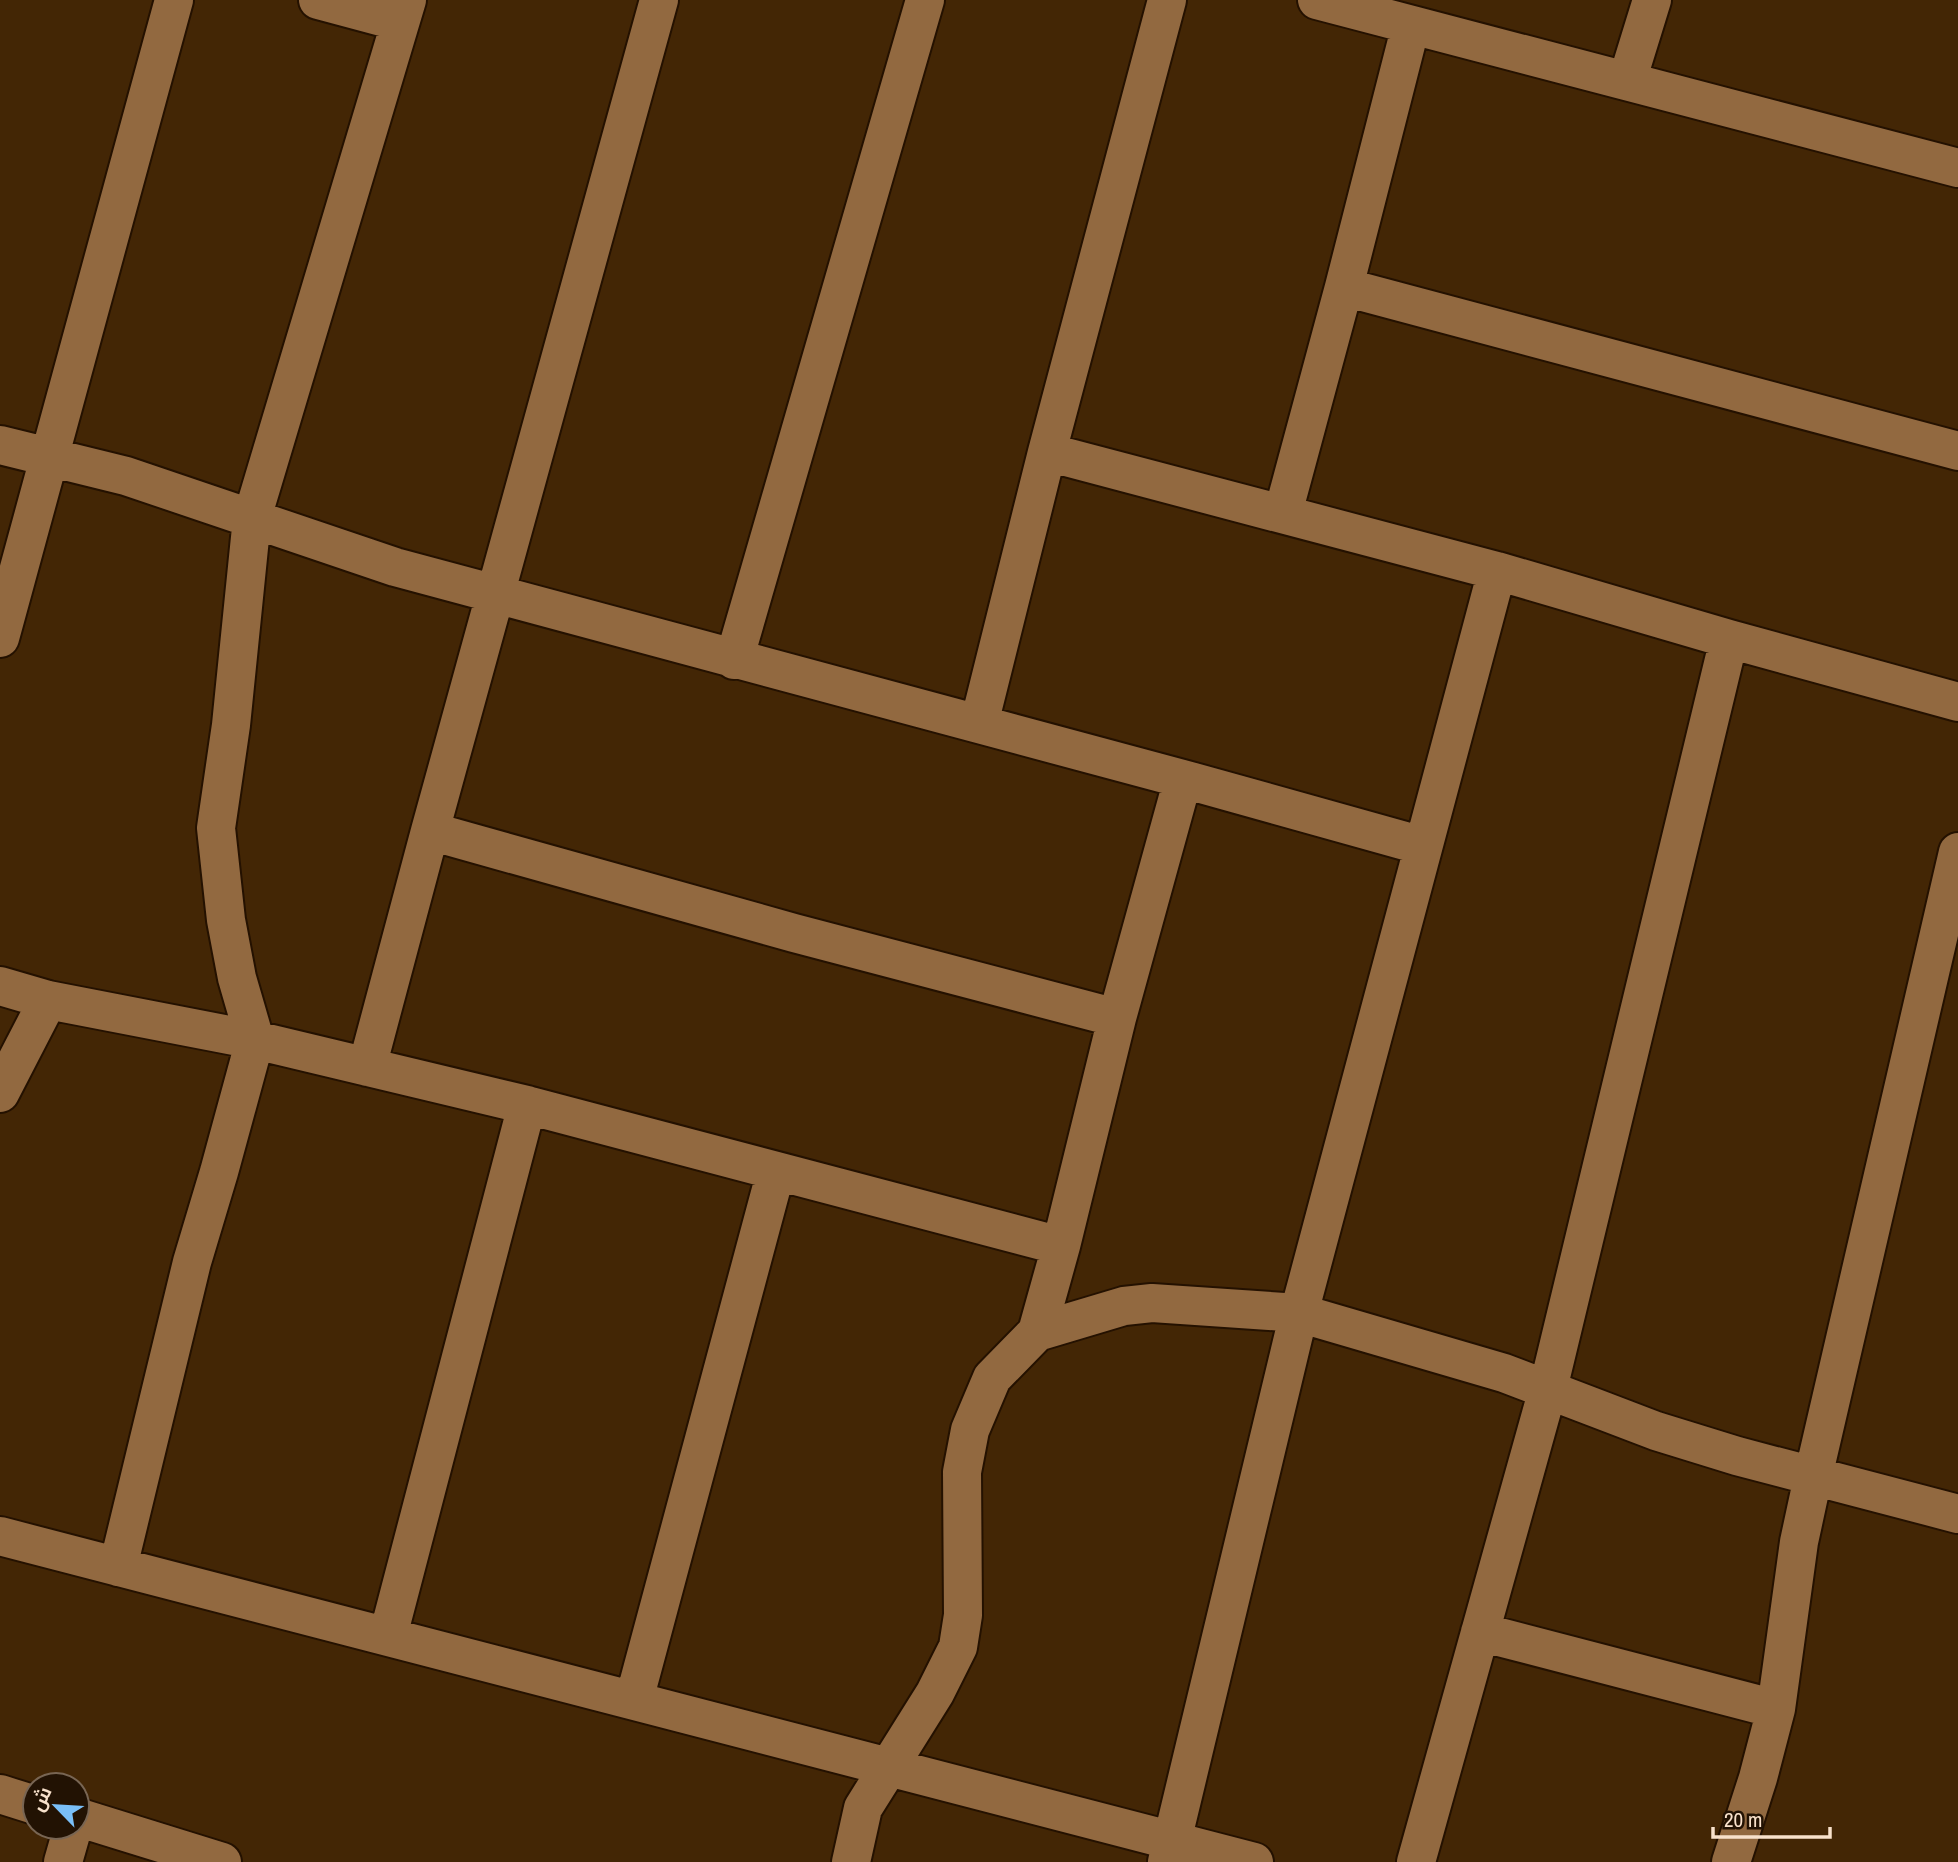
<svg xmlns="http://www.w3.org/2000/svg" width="1958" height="1862" viewBox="0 0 1958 1862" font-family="'Archivo Narrow',Cairo,sans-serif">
<rect width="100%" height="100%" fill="#432605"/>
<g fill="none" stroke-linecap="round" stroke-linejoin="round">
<g stroke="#241100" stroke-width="42">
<path id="minor" d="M318,0L400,22
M1317,0L1958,168
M1627,81L1652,0
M1344,287L1958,451
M0,445L126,476L395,567L1183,779L1423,846
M1047,452L1497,571L1729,639L1958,702
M1283,513L1344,287L1411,25
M0,638L174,0
M734,660L925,0
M979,724L1047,452L1167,0
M430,831L794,933L1117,1018
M0,986L48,1000L255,1040L527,1105L1061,1246
M367,1067L430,831L659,0
M0,1093L48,1000
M1037,1332L1061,1246L1117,1018L1183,779
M0,1536L1254,1862
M118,1567L192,1262L219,1172L255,1040L237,978L226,920L216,828L231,725L252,518L407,0
M1480,1632L1776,1709
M388,1636L527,1105
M634,1700L776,1171
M0,1794L35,1805
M77,1817L222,1862
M63,1862L73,1827
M851,1862L863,1808L935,1693L958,1647L963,1615L962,1472L970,1430L992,1378L1037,1332L1124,1306L1152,1303L1299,1313L1504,1373L1656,1431L1737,1456L1958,1514
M1167,1862L1299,1313L1497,571
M1416,1862L1548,1389L1729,639
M1731,1862L1758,1778L1776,1709L1799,1542L1813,1477L1958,852"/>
</g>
<use href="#minor" stroke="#926940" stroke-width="38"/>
</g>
<g transform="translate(56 1806) rotate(295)"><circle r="33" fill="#221203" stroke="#786553" stroke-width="2"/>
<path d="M0-5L12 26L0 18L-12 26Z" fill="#7abff8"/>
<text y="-10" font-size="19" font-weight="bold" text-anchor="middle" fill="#f8e1cb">ش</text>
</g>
<path d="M1713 1827v10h117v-10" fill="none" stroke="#f8e1cb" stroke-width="3.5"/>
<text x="1724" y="1827" font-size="21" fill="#f8e1cb" stroke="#221203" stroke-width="5" paint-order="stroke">20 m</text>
</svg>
